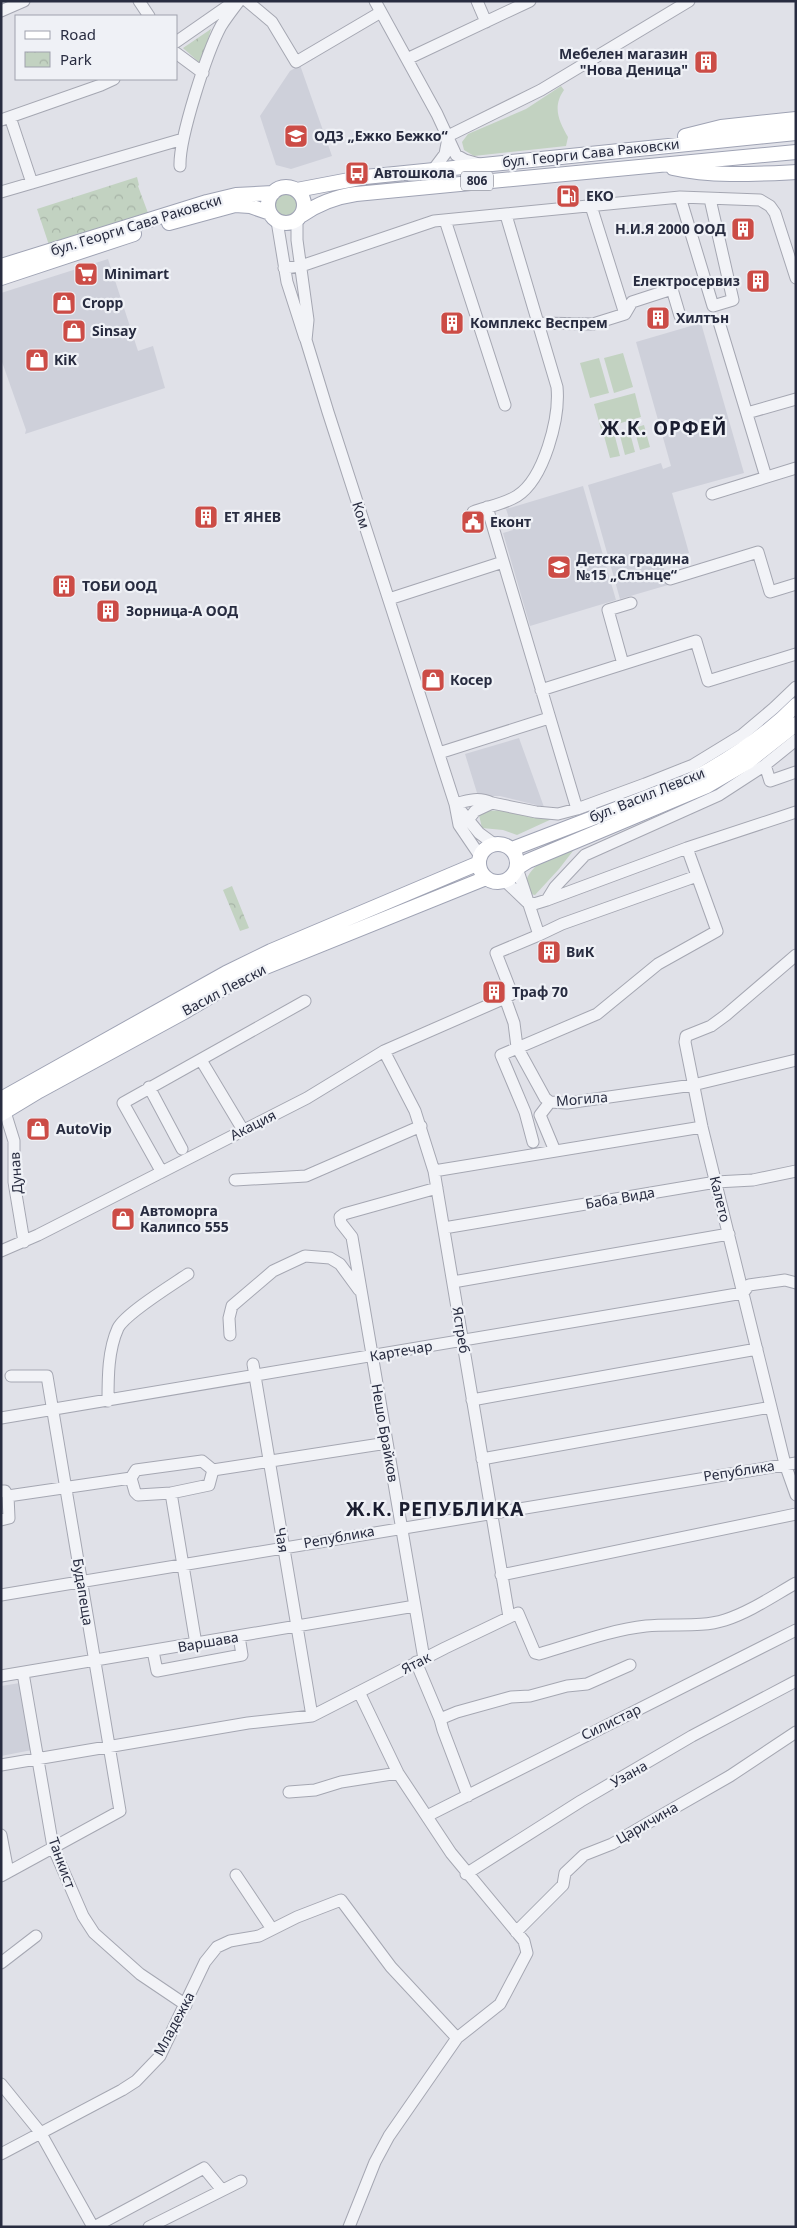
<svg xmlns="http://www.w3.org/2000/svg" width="797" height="2228" viewBox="0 0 797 2228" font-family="'Noto Sans',sans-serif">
<defs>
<pattern id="park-crowns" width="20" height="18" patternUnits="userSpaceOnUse" patternTransform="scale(1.25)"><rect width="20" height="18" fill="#c2d2c1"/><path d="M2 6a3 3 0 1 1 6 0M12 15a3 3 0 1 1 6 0" fill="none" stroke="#a7b4a7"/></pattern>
</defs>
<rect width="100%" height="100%" fill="#e0e1e8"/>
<path fill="#ced0da" d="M300,65L332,156L291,169L276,165L260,116L290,71Z
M108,259L138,351L153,346L165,388L25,434L26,430L1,359V293Z
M701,323L744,473L672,493L689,553L662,561L668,585L620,599L588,485L661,463L663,469L671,466L636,342Z
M583,486L616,600L530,626L503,533L513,530L506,509Z
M519,738L544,807L500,796H478L465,754Z
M20,1683L32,1750L1,1756V1686Z"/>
<path fill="#c2d2c1" d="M561,86L564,90C552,107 559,121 568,137L566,146L474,156L464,150L462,142L468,134L526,109Z
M275 205a12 12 0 1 1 24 0a12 12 0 1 1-24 0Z
M623,353L633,387L614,393L604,358Z
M599,358L609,393L590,398L580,363Z
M635,393L641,417L601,429L594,404Z
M644,425L650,447L640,450L634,428Z
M629,429L635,452L625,455L619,432Z
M614,433L620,456L610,458L604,436Z
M503,810L554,818L517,835L503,830L482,828L479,815L487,811Z
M576,847L559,869L535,895L531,894L525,885C530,861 555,856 576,847Z"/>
<path fill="url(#park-crowns)" d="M211,29L201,64L183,48Z
M137,177L139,185L138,186L148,213L49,245L37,209Z
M232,886L249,928L240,931L223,890Z"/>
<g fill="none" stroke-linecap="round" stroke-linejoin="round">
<g stroke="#a5a7b2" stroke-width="13">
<path id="minor" d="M139,1L149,16
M247,1L272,22L296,62L381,12
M375,1L437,114L456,155L465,160L479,164
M477,1L486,22
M1,11L24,1
M176,42L235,1
M176,53L203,73
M407,59L530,1
M10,117L32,183
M1,120L101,85L114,79
M448,136L541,90L689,1
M180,166C179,138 207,52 221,26C226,18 233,9 239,1
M433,170L445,154L448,138
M1,192L183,139
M680,197L713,306L733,300L710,199
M591,206L625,314
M297,220V240L308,320L306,340L328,412L455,804L459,825L480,856
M445,220L505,405
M277,221L287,282L305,338
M284,268L301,266L434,221L680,197L760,200L770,206L775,213L796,278
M719,322L766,477
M538,323L593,324L625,314L632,302L672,289L680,316
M747,413L796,399
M712,494L796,468
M487,507L577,809
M473,512C487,507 504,504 517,496C544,479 560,418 557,387L506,215
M670,579L758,552L770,592L796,584
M389,599L503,562
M623,664L608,610L631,603
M541,690L696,641L708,681L796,654
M439,753L549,718
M765,765L770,781L796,772
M455,804C469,800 479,797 492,803L536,812L558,814L577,809L645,784L693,765L742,735L774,708L796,687
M456,805L479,833L494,844
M468,820L475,811L492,803
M517,868L539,935L562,924L697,876
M505,881L527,902L534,904L547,900L555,887L585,855L719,795L765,765L796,740
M547,900L687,848L796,812
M539,935L496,953L512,994L505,998L514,1023L517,1047L545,1098L550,1102L567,1103L693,1085L796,1060
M796,955L726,1015L711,1026L686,1036L685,1042L702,1127L785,1464L796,1495
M384,1051L415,1111L434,1171L509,1617
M201,1060L243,1130
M149,1087L182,1149
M550,1102L540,1115L555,1151
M5,1112L14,1141V1182L24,1242
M533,1142L525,1112L501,1055L597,1014L658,964L717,931L687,848
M434,1171L702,1127
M160,1173V1169L123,1103L305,1001
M235,1180L306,1176L421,1126
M444,1228L716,1182L753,1180L796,1171
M1,1251L38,1235L307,1098L384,1051L505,998
M453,1282L729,1234
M230,1335L229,1318L232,1306L273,1271L305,1256L330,1258L340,1264L359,1290
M253,1364L312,1716
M472,1400L757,1349
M108,1401C108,1377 108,1350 118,1328C126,1313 172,1285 188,1274
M1,1418L743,1293L749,1285L785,1280L796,1283
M482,1459L771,1407
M131,1478L136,1470L202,1461L213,1470L387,1443
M1,1491H5L8,1496L9,1518L1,1520
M171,1493L196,1644
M8,1496L131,1478L135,1492L138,1495L171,1493L209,1485L213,1470
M501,1575L796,1514
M1,1595L796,1463
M153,1651L157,1671L242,1655L239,1636
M424,1659L352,1237L341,1223L340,1217L344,1214L437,1188
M416,1662L440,1719L443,1730L468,1796
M23,1673L53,1847L83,1916L94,1933L140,1974L186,2005
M1,1676L415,1606
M440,1719L457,1712L511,1697L530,1696L567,1686L587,1684L630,1665
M1,1765L248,1723L312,1716L445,1648L518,1613L535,1653L539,1654C574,1644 610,1630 646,1626C672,1623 700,1628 725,1620C750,1612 773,1596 796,1583
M289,1792L315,1790L341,1782L398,1773
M427,1816L796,1630
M1,1835L8,1872
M466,1874L581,1801L692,1736L796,1681
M236,1875L272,1929
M1,1876L120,1811L47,1376H11
M516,1932L563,1885L565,1873L584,1855L612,1844L648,1823L730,1776L796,1732
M1,1963L36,1936
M1,2084L40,2132L93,2227
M1,2154L122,2090L136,2081L160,2056L205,1962L217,1947L230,1941L259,1936L297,1917L341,1900L391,1967L457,2038
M94,2227L204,2168L222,2190
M149,2227L241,2181
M349,2227L375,2162L389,2136L457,2038L500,2004L527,1953L524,1941L451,1853L398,1773L359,1692"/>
</g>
<g stroke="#9fa3b4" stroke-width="16">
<path id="major" d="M685,136L721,127L796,119
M673,168C712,177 756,174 796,172
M268 205a18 18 0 1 1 36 0a18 18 0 1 1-36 0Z
M297,190L365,177L796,133
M302,215C319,203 335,197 356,194L796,152
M169,223L235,205L250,206L270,213
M1,266L207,202L236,195L273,193
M1,278L134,234
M479 863a19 19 0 1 1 38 0a19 19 0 1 1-38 0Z
M512,849L689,781C727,761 765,737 796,705
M517,868L528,861L707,786L748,762L796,724
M1,1099L226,973L271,951L479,863
M1,1114L39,1091L184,1012L248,974L486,878"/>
</g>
<use href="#minor" stroke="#f2f3f7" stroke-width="11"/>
<use href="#major" stroke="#fff" stroke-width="14"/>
</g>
<defs>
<g id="building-square" transform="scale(1.25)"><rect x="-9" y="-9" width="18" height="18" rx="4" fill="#cc4c46" stroke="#eff1f6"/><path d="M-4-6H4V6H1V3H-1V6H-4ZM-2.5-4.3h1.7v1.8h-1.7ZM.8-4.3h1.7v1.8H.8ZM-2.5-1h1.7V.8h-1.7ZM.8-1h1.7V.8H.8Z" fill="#fff"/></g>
<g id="school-square" transform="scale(1.25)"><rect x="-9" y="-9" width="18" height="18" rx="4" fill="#cc4c46" stroke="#eff1f6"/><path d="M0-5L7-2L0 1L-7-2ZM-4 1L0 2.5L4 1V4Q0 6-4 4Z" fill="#fff"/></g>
<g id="bus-square" transform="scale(1.25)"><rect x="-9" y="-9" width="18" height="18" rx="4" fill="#cc4c46" stroke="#eff1f6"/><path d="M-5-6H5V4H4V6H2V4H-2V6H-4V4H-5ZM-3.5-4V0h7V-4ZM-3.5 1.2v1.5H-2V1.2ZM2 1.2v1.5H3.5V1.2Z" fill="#fff"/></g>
<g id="fuel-square" transform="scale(1.25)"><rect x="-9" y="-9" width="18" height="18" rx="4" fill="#cc4c46" stroke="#eff1f6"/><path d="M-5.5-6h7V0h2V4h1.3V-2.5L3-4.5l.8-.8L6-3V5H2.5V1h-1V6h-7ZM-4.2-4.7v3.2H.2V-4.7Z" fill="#fff"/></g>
<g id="supermarket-square" transform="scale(1.25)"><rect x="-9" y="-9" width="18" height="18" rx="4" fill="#cc4c46" stroke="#eff1f6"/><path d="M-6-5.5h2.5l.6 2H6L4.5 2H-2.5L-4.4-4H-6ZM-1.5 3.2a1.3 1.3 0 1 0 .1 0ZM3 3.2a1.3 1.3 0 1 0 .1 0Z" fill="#fff"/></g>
<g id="shop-square" transform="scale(1.25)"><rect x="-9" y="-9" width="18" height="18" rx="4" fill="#cc4c46" stroke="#eff1f6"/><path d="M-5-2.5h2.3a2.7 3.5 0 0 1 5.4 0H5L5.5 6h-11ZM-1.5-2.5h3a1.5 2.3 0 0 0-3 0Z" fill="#fff"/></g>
<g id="civic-square" transform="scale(1.25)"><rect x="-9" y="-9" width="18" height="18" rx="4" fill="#cc4c46" stroke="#eff1f6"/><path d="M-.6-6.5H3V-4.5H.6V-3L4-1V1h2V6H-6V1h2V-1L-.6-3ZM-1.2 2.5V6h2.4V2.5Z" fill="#fff"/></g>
</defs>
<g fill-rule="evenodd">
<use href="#building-square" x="706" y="62"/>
<use href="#school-square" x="296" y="136"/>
<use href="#bus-square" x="357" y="173"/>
<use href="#fuel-square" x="568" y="196"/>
<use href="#building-square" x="743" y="229"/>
<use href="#supermarket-square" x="86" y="274"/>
<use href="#building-square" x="758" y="281"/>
<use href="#shop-square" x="64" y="303"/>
<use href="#building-square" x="658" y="318"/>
<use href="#building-square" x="452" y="323"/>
<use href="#shop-square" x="74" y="331"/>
<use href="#shop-square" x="37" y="360"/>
<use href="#building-square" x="206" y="517"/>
<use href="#civic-square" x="473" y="522"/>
<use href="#school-square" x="559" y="567"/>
<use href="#building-square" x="64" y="586"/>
<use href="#building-square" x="108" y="611"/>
<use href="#shop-square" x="433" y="680"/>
<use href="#building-square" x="549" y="952"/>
<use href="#building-square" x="494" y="992"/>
<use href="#shop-square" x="38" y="1129"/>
<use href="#shop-square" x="123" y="1219"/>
</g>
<g text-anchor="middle" stroke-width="4.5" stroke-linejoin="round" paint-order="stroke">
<rect fill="#eff1f6" stroke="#646777" stroke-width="1" x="461" y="171.5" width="32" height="19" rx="4"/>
<g font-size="12" font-weight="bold" fill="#282c40">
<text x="477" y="185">806</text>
</g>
<g font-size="14" font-weight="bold" fill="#282c40" stroke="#eff1f6" text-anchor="start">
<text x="688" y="59" text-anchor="end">Мебелен магазин<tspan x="688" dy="16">"Нова Деница"</tspan></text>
<text x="314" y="141">ОДЗ „Ежко Бежко“</text>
<text x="374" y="178">Автошкола</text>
<text x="586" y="201">EKO</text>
<text x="726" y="234" text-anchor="end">Н.И.Я 2000 ООД</text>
<text x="104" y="279">Minimart</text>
<text x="740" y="286" text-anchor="end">Електросервиз</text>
<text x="82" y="308">Cropp</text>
<text x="676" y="323">Хилтън</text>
<text x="470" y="328">Комплекс Веспрем</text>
<text x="92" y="336">Sinsay</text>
<text x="54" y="365">KiK</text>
<text x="224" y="522">ЕТ ЯНЕВ</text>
<text x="490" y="527">Еконт</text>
<text x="576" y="564">Детска градина<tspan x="576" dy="16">№15 „Слънце“</tspan></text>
<text x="82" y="591">ТОБИ ООД</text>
<text x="126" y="616">Зорница-А ООД</text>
<text x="450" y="685">Косер</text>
<text x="566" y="957">ВиК</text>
<text x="512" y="997">Траф 70</text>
<text x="56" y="1134">AutoVip</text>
<text x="140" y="1216">Автоморга<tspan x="140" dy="16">Калипсо 555</tspan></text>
</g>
<g font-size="14" fill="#282c40" stroke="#eff1f6">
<text transform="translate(591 153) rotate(-6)" y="5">бул. Георги Сава Раковски</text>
<text transform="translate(136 225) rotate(-17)" y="5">бул. Георги Сава Раковски</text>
<text transform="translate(361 515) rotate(72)" y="5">Ком</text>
<text transform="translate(647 795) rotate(-22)" y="5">бул. Васил Левски</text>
<text transform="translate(224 990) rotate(-28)" y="5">Васил Левски</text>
<text transform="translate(582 1099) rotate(-5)" y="5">Могила</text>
<text transform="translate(253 1125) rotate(-27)" y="5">Акация</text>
<text transform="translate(16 1173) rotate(-94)" y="5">Дунав</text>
<text transform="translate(620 1198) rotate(-10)" y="5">Баба Вида</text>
<text transform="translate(720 1199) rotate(76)" y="5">Калето</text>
<text transform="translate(461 1330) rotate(81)" y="5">Ястреб</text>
<text transform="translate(401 1351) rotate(-10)" y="5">Картечар</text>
<text transform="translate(385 1433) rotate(80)" y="5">Нешо Брайков</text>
<text transform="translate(739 1471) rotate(-9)" y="5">Република</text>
<text transform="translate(339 1537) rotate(-10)" y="5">Република</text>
<text transform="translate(282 1540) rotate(81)" y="5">Чая</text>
<text transform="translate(83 1592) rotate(81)" y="5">Будапеща</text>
<text transform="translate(208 1642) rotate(-10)" y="5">Варшава</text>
<text transform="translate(416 1663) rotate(-27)" y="5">Ятак</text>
<text transform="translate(611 1722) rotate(-26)" y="5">Силистар</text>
<text transform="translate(629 1774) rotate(-29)" y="5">Узана</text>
<text transform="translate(647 1823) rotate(-30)" y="5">Царичина</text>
<text transform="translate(62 1863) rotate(70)" y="5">Танкист</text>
<text transform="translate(174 2024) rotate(-62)" y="5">Младежка</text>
</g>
<g font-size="19" font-weight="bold" letter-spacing="1" fill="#1b1e30" stroke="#eff1f6">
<text x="664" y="435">Ж.К. ОРФЕЙ</text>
<text x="435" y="1516">Ж.К. РЕПУБЛИКА</text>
</g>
</g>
<rect width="797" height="2228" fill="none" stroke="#282c40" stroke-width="5"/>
<rect x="15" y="15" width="162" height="65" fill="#eff1f6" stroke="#9fa2ad"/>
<rect x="25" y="31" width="25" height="8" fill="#ffffff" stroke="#9fa2ad"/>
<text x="60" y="40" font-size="15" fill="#282c40">Road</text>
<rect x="25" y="52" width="25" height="15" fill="url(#park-crowns)" stroke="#9fa2ad"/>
<text x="60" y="65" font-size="15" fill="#282c40">Park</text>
</svg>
